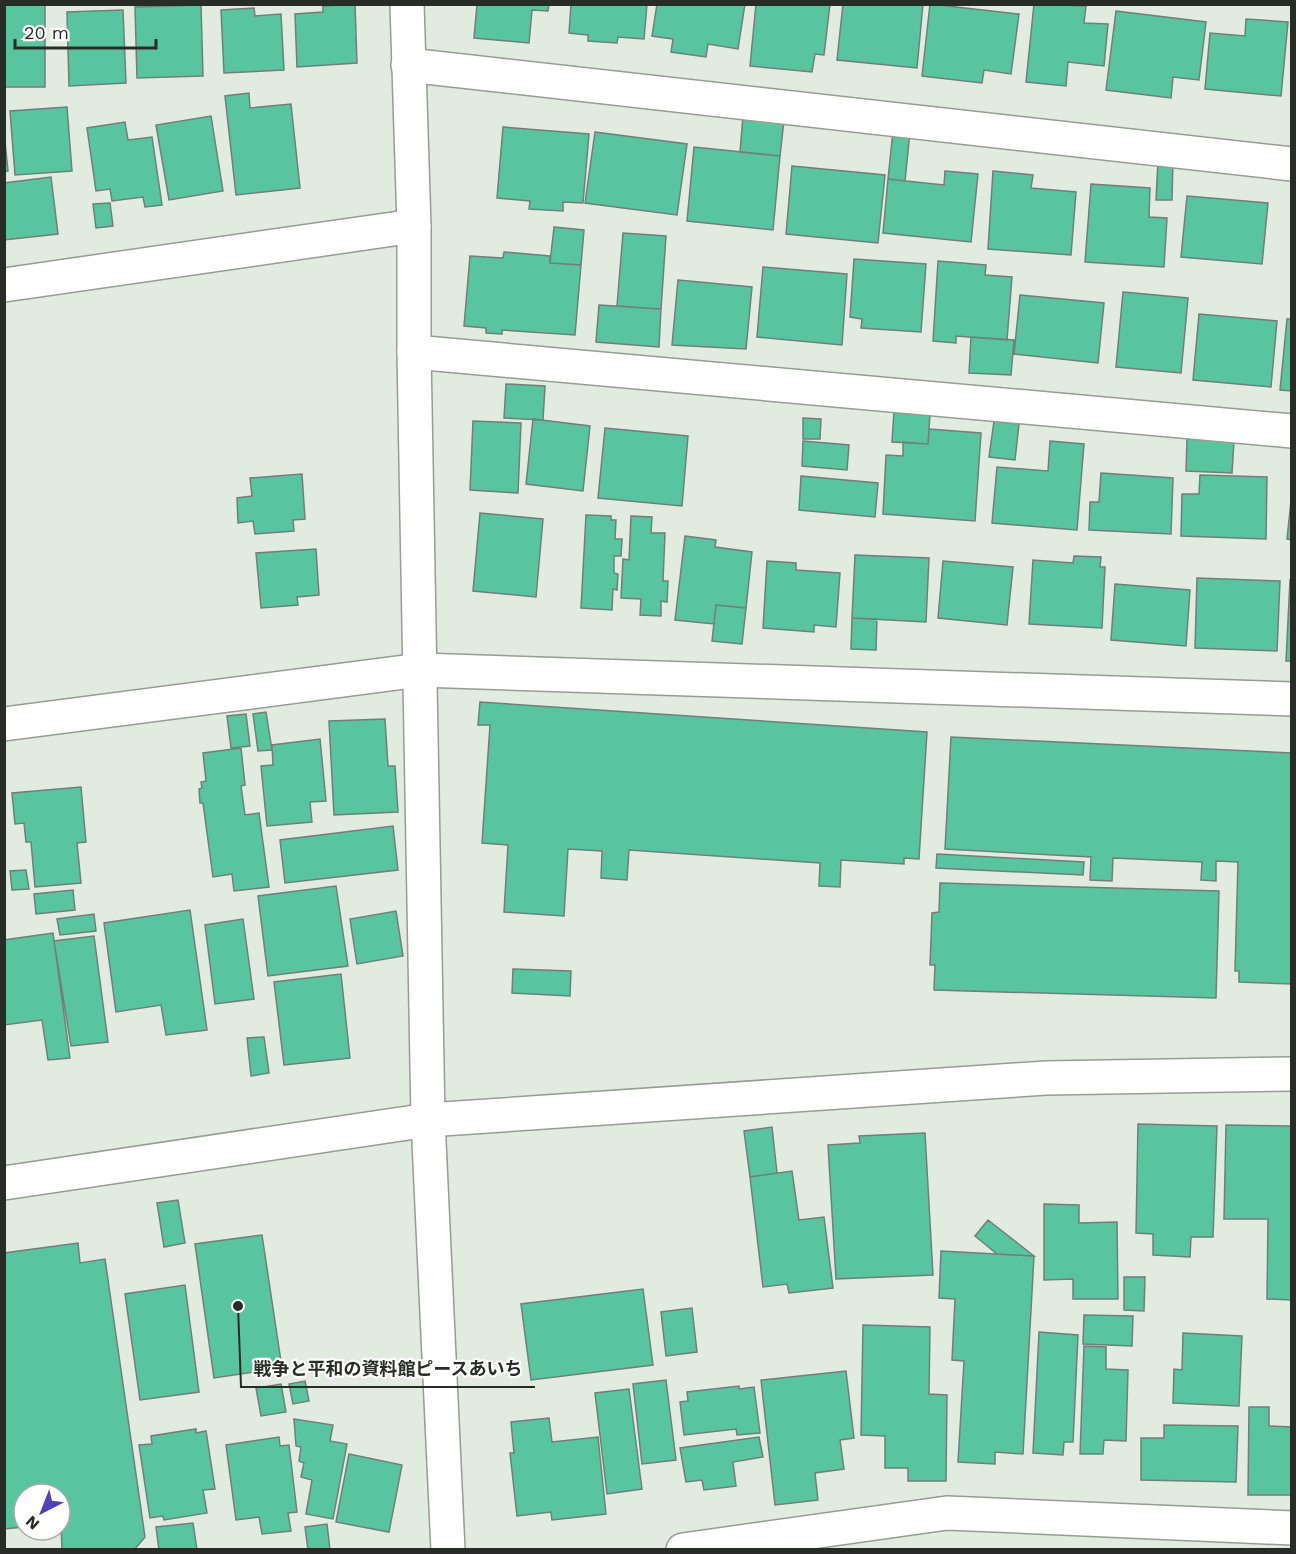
<svg xmlns="http://www.w3.org/2000/svg" width="1296" height="1554" viewBox="0 0 1296 1554" font-family="'Work Sans','Noto Sans JP',sans-serif">
<rect width="100%" height="100%" fill="#e1ebdf"/>
<path fill="#58c5a0" stroke="#707f79" stroke-width="1.5" d="M4,4H45V87H4Z
M355,4L357,63L297,67L295,14L323,12V6Z
M477,4H549L548,11L532,10L529,43L474,38Z
M571,4H647L644,39L618,37L617,43L588,41V35L569,33Z
M657,4H745L738,49L708,44L706,57L671,52L673,39L652,36Z
M756,4H830L824,55L815,54L812,72L750,66Z
M843,4H923L917,68L837,60Z
M930,4L1019,14L1011,74L984,70L982,83L922,76Z
M1034,4L1086,6L1084,23L1108,24L1104,66L1068,62L1066,86L1026,82Z
M201,5L203,76L137,78L135,7Z
M254,8L255,16L281,14L284,70L224,73L221,10Z
M123,10L126,83L69,86L67,12Z
M1116,11L1206,22L1199,80L1173,77L1171,98L1106,90Z
M1246,19L1288,22L1281,96L1205,89L1210,33L1245,36Z
M249,93L250,108L291,104L300,188L236,195L225,96Z
M67,107L72,171L15,175L10,111Z
M211,116L223,191L169,200L156,125Z
M743,116L784,120L780,156L740,152Z
M125,122L128,140L152,137L162,205L145,207L143,197L112,201L110,189L96,191L87,128Z
M503,127L589,134L583,203L563,202V211L529,209L530,201L497,198Z
M893,131L910,132L905,181L888,179Z
M4,132L8,171L4,172Z
M595,132L687,144L677,215L585,203Z
M694,147L780,156L773,230L687,221Z
M1158,161L1173,162L1172,200H1156Z
M792,166L885,175L878,243L786,234Z
M945,171L978,174L971,242L883,233L888,179L944,185Z
M993,171L1033,175L1031,188L1076,192L1071,255L988,249Z
M51,177L58,234L4,240V183Z
M1091,184L1150,188L1149,217L1167,218L1164,267L1085,262Z
M1187,196L1268,203L1262,264L1181,257Z
M110,203L113,226L96,228L93,204Z
M554,227L584,230L581,265L550,263Z
M623,233L666,236L661,309L617,306Z
M504,252L550,256V263L581,265L575,335L502,330V334L486,333V328L464,326L470,256L503,258Z
M854,259L926,264L921,332L861,328L862,319L850,317Z
M938,261L986,265L985,275L1012,277L1007,340L956,336V343L933,341Z
M763,267L847,274L842,345L757,337Z
M678,280L752,287L746,349L672,345Z
M1123,292L1188,298L1181,373L1116,367Z
M1020,295L1104,303L1098,363L1014,354Z
M599,305L661,309L659,347L596,342Z
M1199,314L1277,321L1271,387L1193,380Z
M1287,319H1292V391L1280,390Z
M971,337L1014,340L1011,375L969,373Z
M506,384L545,386L543,420L504,418Z
M894,411L930,414L928,444L892,442Z
M803,418L821,419L820,439H803Z
M533,419L590,426L583,491L526,484Z
M473,421L521,423L518,493L470,490Z
M994,421L1019,424L1015,460L989,457Z
M605,428L688,436L682,506L598,498Z
M929,429L981,433L975,521L883,514L886,455L903,456V442L928,444Z
M1187,439L1234,441L1232,473L1186,471Z
M803,441L849,445L847,470L802,466Z
M1050,441L1084,444L1077,530L992,523L997,467L1048,471Z
M1101,473L1173,478L1171,534L1089,530L1090,502H1099Z
M302,474L305,519L293,520L294,531L255,534L253,521L238,523L237,498L252,496L250,478Z
M1200,475L1267,477L1266,539L1181,536L1182,494H1199Z
M801,476L878,483L875,517L799,510Z
M1292,491V540L1287,539Z
M480,513L543,519L536,597L473,591Z
M586,515L611,516V520H616L615,539H622L621,556H614V573L618,574L617,590L613,589L612,610L581,608Z
M631,516L652,517L651,533H665L663,581H668L667,602L661,601V616L640,615L641,599L621,598L623,559L629,560Z
M685,536L716,540L715,547L752,552L746,608L716,605L714,624L675,620Z
M316,549L319,595L297,597L298,605L261,608L256,553Z
M855,555L929,558L926,622L852,618Z
M1074,556L1101,557L1100,567H1105L1102,628L1029,624L1033,560L1073,563Z
M767,561L796,563V570L840,573L836,627L814,625V632L763,628Z
M943,561L1013,567L1007,625L938,618Z
M1197,578L1280,581L1277,651L1195,648Z
M1290,580L1292,581V661H1286Z
M1115,584L1190,590L1186,646L1111,640Z
M716,605L746,608L742,644L712,641Z
M852,618L877,619L876,650L851,649Z
M480,702L927,732L919,859L904,858V864L841,860L840,887L819,886L820,863L629,850L627,880L601,878L602,851L568,849L564,916L504,912L508,845L482,843L490,725H478Z
M266,712L272,750L258,751L253,714Z
M246,714L250,746L231,748L227,716Z
M385,719L388,766H395L398,812L334,815L329,721Z
M951,737L1292,753V984L1239,982V971H1235L1238,862L1216,861V881L1201,880L1202,862L1113,858L1112,881L1090,880L1091,857L945,849Z
M320,739L326,801L310,802L312,822L267,826L261,766L273,765L272,745Z
M241,748L245,785L241,786L245,815L259,813L269,887L234,891L232,874L213,877L203,803H200L199,789L202,788L201,782L206,781L203,753Z
M81,787L86,842L77,843L81,883L35,887L31,842H26L24,823L15,824L12,793Z
M393,826L398,870L285,883L280,840Z
M937,854L1084,862L1083,875L936,868Z
M26,870L29,889L12,890L10,871Z
M940,883L1219,891L1216,998L934,990L935,965H930L932,913L939,912Z
M336,886L348,966L268,976L258,896Z
M73,890L75,910L36,914L34,894Z
M190,910L207,1030L166,1035L161,1005L116,1012L104,923Z
M396,911L403,956L357,964L350,919Z
M94,914L96,931L60,935L57,919Z
M243,919L254,999L215,1004L205,925Z
M53,933L70,1058L48,1060L42,1020L4,1025V940Z
M94,936L108,1042L71,1046L54,941Z
M513,969L571,971L570,996L512,993Z
M341,974L350,1058L284,1065L274,982Z
M264,1037L269,1073L251,1076L247,1038Z
M1138,1124L1217,1126L1213,1237H1191L1190,1257L1153,1255V1234L1136,1233Z
M1226,1125L1292,1126V1300L1267,1299L1268,1219H1224Z
M772,1127L777,1173L750,1177L744,1131Z
M925,1133L933,1275L836,1279L828,1145L860,1143L859,1136Z
M792,1171L799,1220L824,1217L833,1288L789,1293L787,1284L763,1287L750,1177Z
M178,1200L185,1243L164,1247L157,1203Z
M1044,1204L1079,1205V1223L1117,1222L1118,1299H1073V1279L1044,1280Z
M988,1220L1034,1256L997,1254L975,1236Z
M262,1235L282,1368L214,1378L195,1244Z
M78,1243L80,1263L105,1259L145,1537L134,1550H62L60,1494H24V1527L4,1529V1253Z
M941,1251L1034,1256L1023,1454L995,1452V1464L958,1462L964,1361L952,1360L955,1299L939,1298Z
M1124,1277H1145L1144,1311L1124,1310Z
M185,1285L199,1392L140,1400L125,1294Z
M643,1289L653,1365L531,1380L521,1304Z
M692,1308L697,1352L666,1356L661,1312Z
M1084,1315L1133,1316L1132,1346L1083,1344Z
M863,1325L930,1327L929,1394L947,1395L946,1481H908V1468H885V1436L861,1435Z
M1039,1332L1078,1335L1073,1442H1064L1063,1455L1033,1453Z
M1183,1333L1242,1336L1239,1406L1173,1403L1174,1369L1182,1370Z
M1084,1346L1106,1347V1369L1128,1370L1126,1441L1104,1440L1103,1454H1080Z
M846,1371L854,1438L840,1440L844,1469L815,1473L818,1500L775,1505L761,1380Z
M666,1380L676,1460L642,1464L633,1384Z
M305,1381L309,1401L293,1404L289,1384Z
M281,1384L286,1412L261,1416L256,1388Z
M739,1386V1389L754,1387L760,1433L737,1435L736,1429L684,1435L680,1402L688,1401L687,1392Z
M629,1389L642,1489L607,1494L595,1393Z
M1249,1407H1269V1426L1292,1427V1495H1248Z
M549,1418L552,1442L598,1437L606,1514L552,1520L551,1512L517,1516L510,1453H514L511,1422Z
M294,1419L333,1425L330,1441L347,1444L333,1519L306,1514L312,1480L301,1477L304,1463L299,1461L301,1447L296,1446Z
M1164,1425L1238,1426L1236,1482L1141,1480V1438H1164Z
M196,1429V1433L206,1431L215,1489L203,1490L207,1513L164,1520L163,1516L150,1518L139,1445L152,1444L151,1436Z
M279,1437L280,1446L289,1445L297,1512L288,1513L291,1531L262,1534L259,1517L236,1520L226,1445Z
M759,1437L763,1457L733,1462L736,1486L704,1490L702,1480L686,1482L680,1448Z
M349,1454L402,1465L389,1532L336,1522Z
M193,1523L197,1550H159L156,1527Z
M327,1524L330,1550H308L305,1527Z"/>
<g fill="none" stroke-linecap="round" stroke-linejoin="round">
<g stroke="#959e92" stroke-width="36">
<path id="street" d="M408,65L1292,164
M4,285L414,226
M414,352L1292,431
M4,724L420,670L1292,699
M428,1120L448,1550
M683,1550L947,1513L1292,1528"/>
</g>
<g stroke="#959e92" stroke-width="36">
<path id="secondary" d="M407,4L414,226V352L428,1120
M4,1183L428,1120L1046,1078L1292,1074"/>
</g>
<use href="#street" stroke="#fff" stroke-width="33"/>
<use href="#secondary" stroke="#fff" stroke-width="33"/>
</g>
<path fill="none" stroke="#282c27" stroke-width="2" d="M238 1306L241 1387H535"/>
<circle fill="#282c27" stroke="#fff" stroke-width="2" cx="238" cy="1306" r="6"/>
<g font-size="18" text-anchor="middle" font-weight="bold" fill="#282c27" stroke="#fff" stroke-width="4.5" stroke-linejoin="round" paint-order="stroke">
<text x="388" y="1375">戦争と平和の資料館ピースあいち</text>
</g>
<rect width="1296" height="1554" fill="none" stroke="#282c27" stroke-width="12"/>
<g transform="translate(42 1512) rotate(222)"><circle r="28" fill="#ffffff" stroke="#a9aba9" stroke-width="1.5"/>
<path d="M0-4.5L10 22L0 15L-10 22Z" fill="#4f42b9"/>
<text y="-9" font-size="16" font-weight="bold" text-anchor="middle" fill="#282c27">N</text>
</g>
<path d="M15 39v9h141v-9" fill="none" stroke="#282c27" stroke-width="3"/>
<text x="24" y="39" font-size="18" fill="#282c27" stroke="#ffffff" stroke-width="4.5" paint-order="stroke">20 m</text>
</svg>
